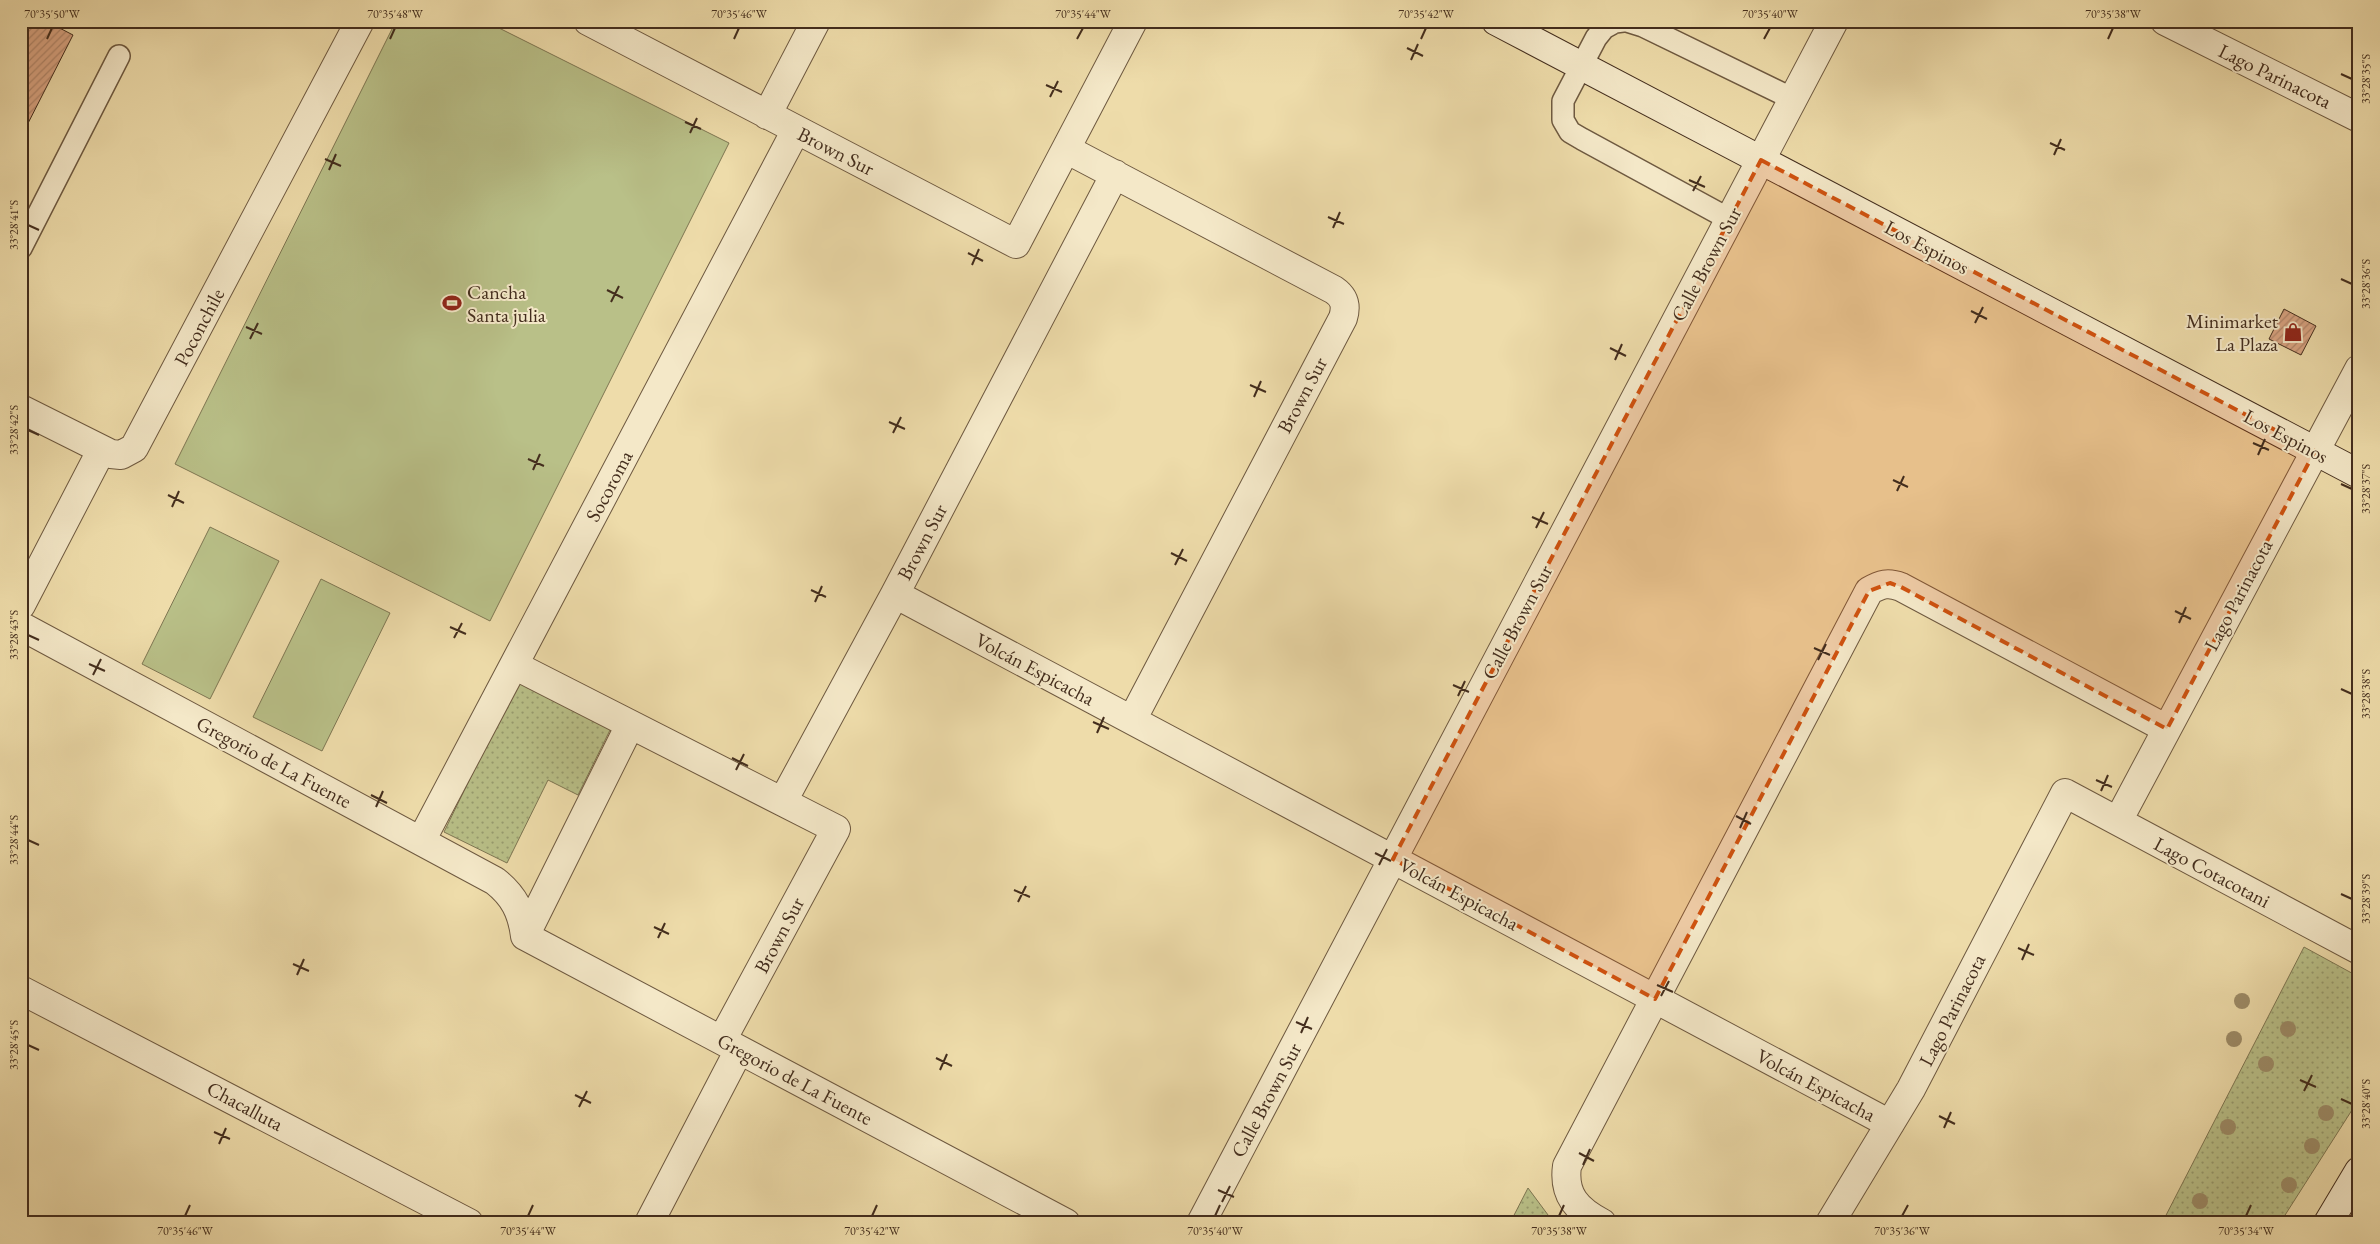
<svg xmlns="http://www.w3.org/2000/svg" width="2380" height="1244" viewBox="0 0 2380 1244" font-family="'EB Garamond',serif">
<defs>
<pattern id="grass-dots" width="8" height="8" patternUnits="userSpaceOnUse" patternTransform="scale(1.25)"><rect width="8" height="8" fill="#b9c088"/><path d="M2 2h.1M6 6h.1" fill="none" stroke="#989c6f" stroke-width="1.8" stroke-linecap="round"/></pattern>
<pattern id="building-hatch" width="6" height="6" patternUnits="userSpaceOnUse" patternTransform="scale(1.25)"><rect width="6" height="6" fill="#daa583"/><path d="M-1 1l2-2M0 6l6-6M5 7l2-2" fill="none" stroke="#b2876b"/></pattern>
</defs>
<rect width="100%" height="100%" fill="#eedcaa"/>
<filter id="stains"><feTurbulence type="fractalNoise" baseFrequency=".004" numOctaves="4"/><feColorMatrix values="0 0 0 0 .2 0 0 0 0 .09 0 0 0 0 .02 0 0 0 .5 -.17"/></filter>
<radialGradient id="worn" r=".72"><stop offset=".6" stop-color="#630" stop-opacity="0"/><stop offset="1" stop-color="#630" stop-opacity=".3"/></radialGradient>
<path fill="url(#grass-dots)" stroke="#7e7652" d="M517,682L611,728L578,795L548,780L507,863L444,832Z
M2304,947L2359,977V1099L2280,1223H2162Z
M1528,1188L1554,1223H1510Z"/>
<path fill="#b9c088" stroke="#7e7652" d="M396,21H485L729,143L490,621L175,464Z
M210,527L279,561L210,699L142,664Z
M321,579L390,613L322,751L253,717Z"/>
<path fill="url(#building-hatch)" stroke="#432d1d" d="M21,21H46L73,35L21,137Z
M2284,309L2316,326L2301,355L2269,339Z"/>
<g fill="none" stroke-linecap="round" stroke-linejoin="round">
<g stroke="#6e5940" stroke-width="24">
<path id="lane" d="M1623,21L1615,22L1604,28L1596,38L1563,101V120L1570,132L1582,139L1729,219
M1627,21L1643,26L1793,99
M21,248L119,56"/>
</g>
<g stroke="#6e5940" stroke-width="30">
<path id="street" d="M588,21L1016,244L1133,21
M2165,21L2359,118
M767,115L816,21
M1066,149L1334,290C1344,297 1347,305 1343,318L1132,720
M21,409L111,454L121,455L134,448L360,21
M895,594L1890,1124
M21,605L101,451
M21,626L495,881C514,896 522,912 525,936
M514,665L836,829L722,1040
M783,801L895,594L1115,174
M2118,821L2359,369
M421,841L796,130
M525,936L1066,1223
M525,936L630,725
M21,990L469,1223
M649,1223L739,1050
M1201,1223L1834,21
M1602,1223C1577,1210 1563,1195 1567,1166L1869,591C1881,584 1888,582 1901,587L2167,729
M1830,1223L1911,1089L2065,793L2359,950"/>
</g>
<g stroke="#432d1d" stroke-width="30">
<path id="secondary" d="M1496,21L2359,474
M2328,1223L2359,1171"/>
</g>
<use href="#lane" stroke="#f4e8c8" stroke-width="21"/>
<use href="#street" stroke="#f4e8c8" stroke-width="28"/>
<use href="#secondary" stroke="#f4e8c8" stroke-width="28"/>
</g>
<g fill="#9d8c68">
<circle cx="2242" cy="1001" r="8"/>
<circle cx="2288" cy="1029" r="8"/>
<circle cx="2234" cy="1039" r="8"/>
<circle cx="2266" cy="1064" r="8"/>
<circle cx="2326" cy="1113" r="8"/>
<circle cx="2228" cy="1127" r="8"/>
<circle cx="2312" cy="1146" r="8"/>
<circle cx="2289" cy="1185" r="8"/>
<circle cx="2200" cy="1201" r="8"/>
</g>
<path fill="#cf520f" fill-opacity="0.2" stroke="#cf520f" stroke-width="4" stroke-dasharray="10 6" stroke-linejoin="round" d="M1761,160L2315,451L2167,729L1901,587L1890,583L1869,591L1655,999L1393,859Z"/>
<path fill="none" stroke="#432d1d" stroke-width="2" d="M47,39L52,28M390,39L395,28M734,39L739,28M1077,39L1083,28M1421,39L1426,28M1764,39L1770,28M2108,39L2113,28M1407,48L1423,56M1411,60L1418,44M2341,74L2352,79M1046,85L1062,92M1050,97L1058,81M685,122L701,129M690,133L697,118M2050,143L2065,150M2054,155L2061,139M325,159L341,166M329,170L336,154M1689,180L1705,187M1693,191L1701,176M1328,217L1344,224M28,225L39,230M1333,228L1340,212M968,253L983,261M972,265L979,249M2341,279L2352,284M607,290L623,298M611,302L619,286M1971,311L1987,319M1975,323L1983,307M246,327L262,334M250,339L258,323M1610,348L1626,356M1615,360L1622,344M1250,385L1266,392M1254,397L1261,381M889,422L905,429M28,430L39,435M893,433L901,417M2253,443L2269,450M2258,455L2265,439M528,459L544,466M533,470L540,454M1893,480L1908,487M2341,484L2352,489M1897,491L1904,476M168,495L184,503M172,507L179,491M1532,517L1548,524M1536,528L1544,512M1171,553L1187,561M1175,565L1183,549M811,590L826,597M815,602L822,586M2175,611L2191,619M2179,623L2186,607M450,627L466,634M28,635L39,640M454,638L462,623M1814,648L1830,655M1818,660L1826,644M89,664L105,671M93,675L101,659M1453,685L1469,692M2341,689L2352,694M1458,696L1465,681M1093,722L1109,729M1097,733L1104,717M732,758L748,766M736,770L744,754M2096,780L2112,787M2101,791L2108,775M371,795L387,803M376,807L383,791M1736,816L1751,824M1740,828L1747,812M28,840L39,845M1375,853L1391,861M1379,865L1387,849M1014,890L1030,897M2341,894L2352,899M1018,902L1026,886M654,927L669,934M658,938L665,923M2018,948L2034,955M2022,960L2029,944M293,964L309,971M297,975L304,959M1657,985L1673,992M1661,996L1669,981M1296,1022L1312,1029M1301,1033L1308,1017M28,1045L39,1050M936,1058L952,1066M940,1070L947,1054M2300,1080L2316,1087M2304,1091L2312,1075M575,1095L591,1103M2341,1099L2352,1104M579,1107L587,1091M1939,1116L1955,1124M1944,1128L1951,1112M214,1132L230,1139M219,1144L226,1128M1579,1153L1594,1161M1583,1165L1590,1149M1218,1190L1234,1197M1222,1202L1230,1186M185,1216L190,1205M528,1216L533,1205M872,1216L877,1205M1215,1216L1220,1205M1559,1216L1564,1205M1902,1216L1908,1205M2246,1216L2251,1205"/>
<defs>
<g id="stadium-bare" transform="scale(1.5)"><path d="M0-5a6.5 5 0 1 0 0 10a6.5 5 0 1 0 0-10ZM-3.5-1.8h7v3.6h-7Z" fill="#8f2418" stroke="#f4e8c8" stroke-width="2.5" paint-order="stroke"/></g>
<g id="shop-bare" transform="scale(1.5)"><path d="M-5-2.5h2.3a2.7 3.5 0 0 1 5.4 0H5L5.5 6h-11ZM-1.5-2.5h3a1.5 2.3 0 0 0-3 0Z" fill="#8f2418" stroke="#f4e8c8" stroke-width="2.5" paint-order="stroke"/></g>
</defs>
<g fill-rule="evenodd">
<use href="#stadium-bare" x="452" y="303"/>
<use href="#shop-bare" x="2293" y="332"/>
</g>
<g text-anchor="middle" stroke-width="4" stroke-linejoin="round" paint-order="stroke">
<g font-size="20" fill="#432d1d" stroke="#f4e8c8">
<text transform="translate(2275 76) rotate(26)" y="7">Lago Parinacota</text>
<text transform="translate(836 151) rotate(27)" y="7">Brown Sur</text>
<text transform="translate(1927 247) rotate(28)" y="7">Los Espinos</text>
<text transform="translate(1706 264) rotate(-62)" y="7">Calle Brown Sur</text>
<text transform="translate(199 327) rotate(-62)" y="7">Poconchile</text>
<text transform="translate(1302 395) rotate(-62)" y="7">Brown Sur</text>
<text transform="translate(2286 436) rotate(28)" y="7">Los Espinos</text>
<text transform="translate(609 486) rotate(-62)" y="7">Socoroma</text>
<text transform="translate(922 542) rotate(-62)" y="7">Brown Sur</text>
<text transform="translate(2238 595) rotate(-62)" y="7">Lago Parinacota</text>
<text transform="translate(1517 622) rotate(-62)" y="7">Calle Brown Sur</text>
<text transform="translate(1035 669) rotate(28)" y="7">Volcán Espicacha</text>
<text transform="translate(274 762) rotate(28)" y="7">Gregorio de La Fuente</text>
<text transform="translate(2212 872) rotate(28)" y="7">Lago Cotacotani</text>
<text transform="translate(1459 894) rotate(28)" y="7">Volcán Espicacha</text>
<text transform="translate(779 935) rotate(-62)" y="7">Brown Sur</text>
<text transform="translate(1952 1010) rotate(-63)" y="7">Lago Parinacota</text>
<text transform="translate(795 1079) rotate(28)" y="7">Gregorio de La Fuente</text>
<text transform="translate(1816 1085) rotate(28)" y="7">Volcán Espicacha</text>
<text transform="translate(1266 1100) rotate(-62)" y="7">Calle Brown Sur</text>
<text transform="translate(245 1106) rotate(28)" y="7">Chacalluta</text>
</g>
<g font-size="20" fill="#432d1d" stroke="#f4e8c8" text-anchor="start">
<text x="467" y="299">Cancha<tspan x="467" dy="23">Santa julia</tspan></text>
<text x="2278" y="328" text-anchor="end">Minimarket<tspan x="2278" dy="23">La Plaza</tspan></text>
</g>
</g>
<rect width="2380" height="1244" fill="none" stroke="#eedcaa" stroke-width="55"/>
<rect x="28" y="28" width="2324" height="1188" fill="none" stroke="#432d1d" stroke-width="2"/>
<g font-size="12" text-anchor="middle" fill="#432d1d">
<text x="52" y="18">70°35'50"W</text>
<text x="395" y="18">70°35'48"W</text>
<text x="739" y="18">70°35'46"W</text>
<text x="1083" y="18">70°35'44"W</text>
<text x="1426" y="18">70°35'42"W</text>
<text x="1770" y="18">70°35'40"W</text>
<text x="2113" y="18">70°35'38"W</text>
<text transform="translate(2366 79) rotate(-90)" y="4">33°28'35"S</text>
<text transform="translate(14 225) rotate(-90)" y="4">33°28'41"S</text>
<text transform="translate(2366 284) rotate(-90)" y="4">33°28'36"S</text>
<text transform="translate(14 430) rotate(-90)" y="4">33°28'42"S</text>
<text transform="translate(2366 489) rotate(-90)" y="4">33°28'37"S</text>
<text transform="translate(14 635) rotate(-90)" y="4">33°28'43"S</text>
<text transform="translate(2366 694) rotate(-90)" y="4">33°28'38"S</text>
<text transform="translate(14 840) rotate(-90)" y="4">33°28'44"S</text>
<text transform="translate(2366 899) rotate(-90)" y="4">33°28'39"S</text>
<text transform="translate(14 1045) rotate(-90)" y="4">33°28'45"S</text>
<text transform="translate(2366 1104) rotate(-90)" y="4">33°28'40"S</text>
<text x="185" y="1235">70°35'46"W</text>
<text x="528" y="1235">70°35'44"W</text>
<text x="872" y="1235">70°35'42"W</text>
<text x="1215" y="1235">70°35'40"W</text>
<text x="1559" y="1235">70°35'38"W</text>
<text x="1902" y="1235">70°35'36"W</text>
<text x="2246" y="1235">70°35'34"W</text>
</g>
<rect width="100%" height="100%" filter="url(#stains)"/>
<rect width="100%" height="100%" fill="url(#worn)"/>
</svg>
